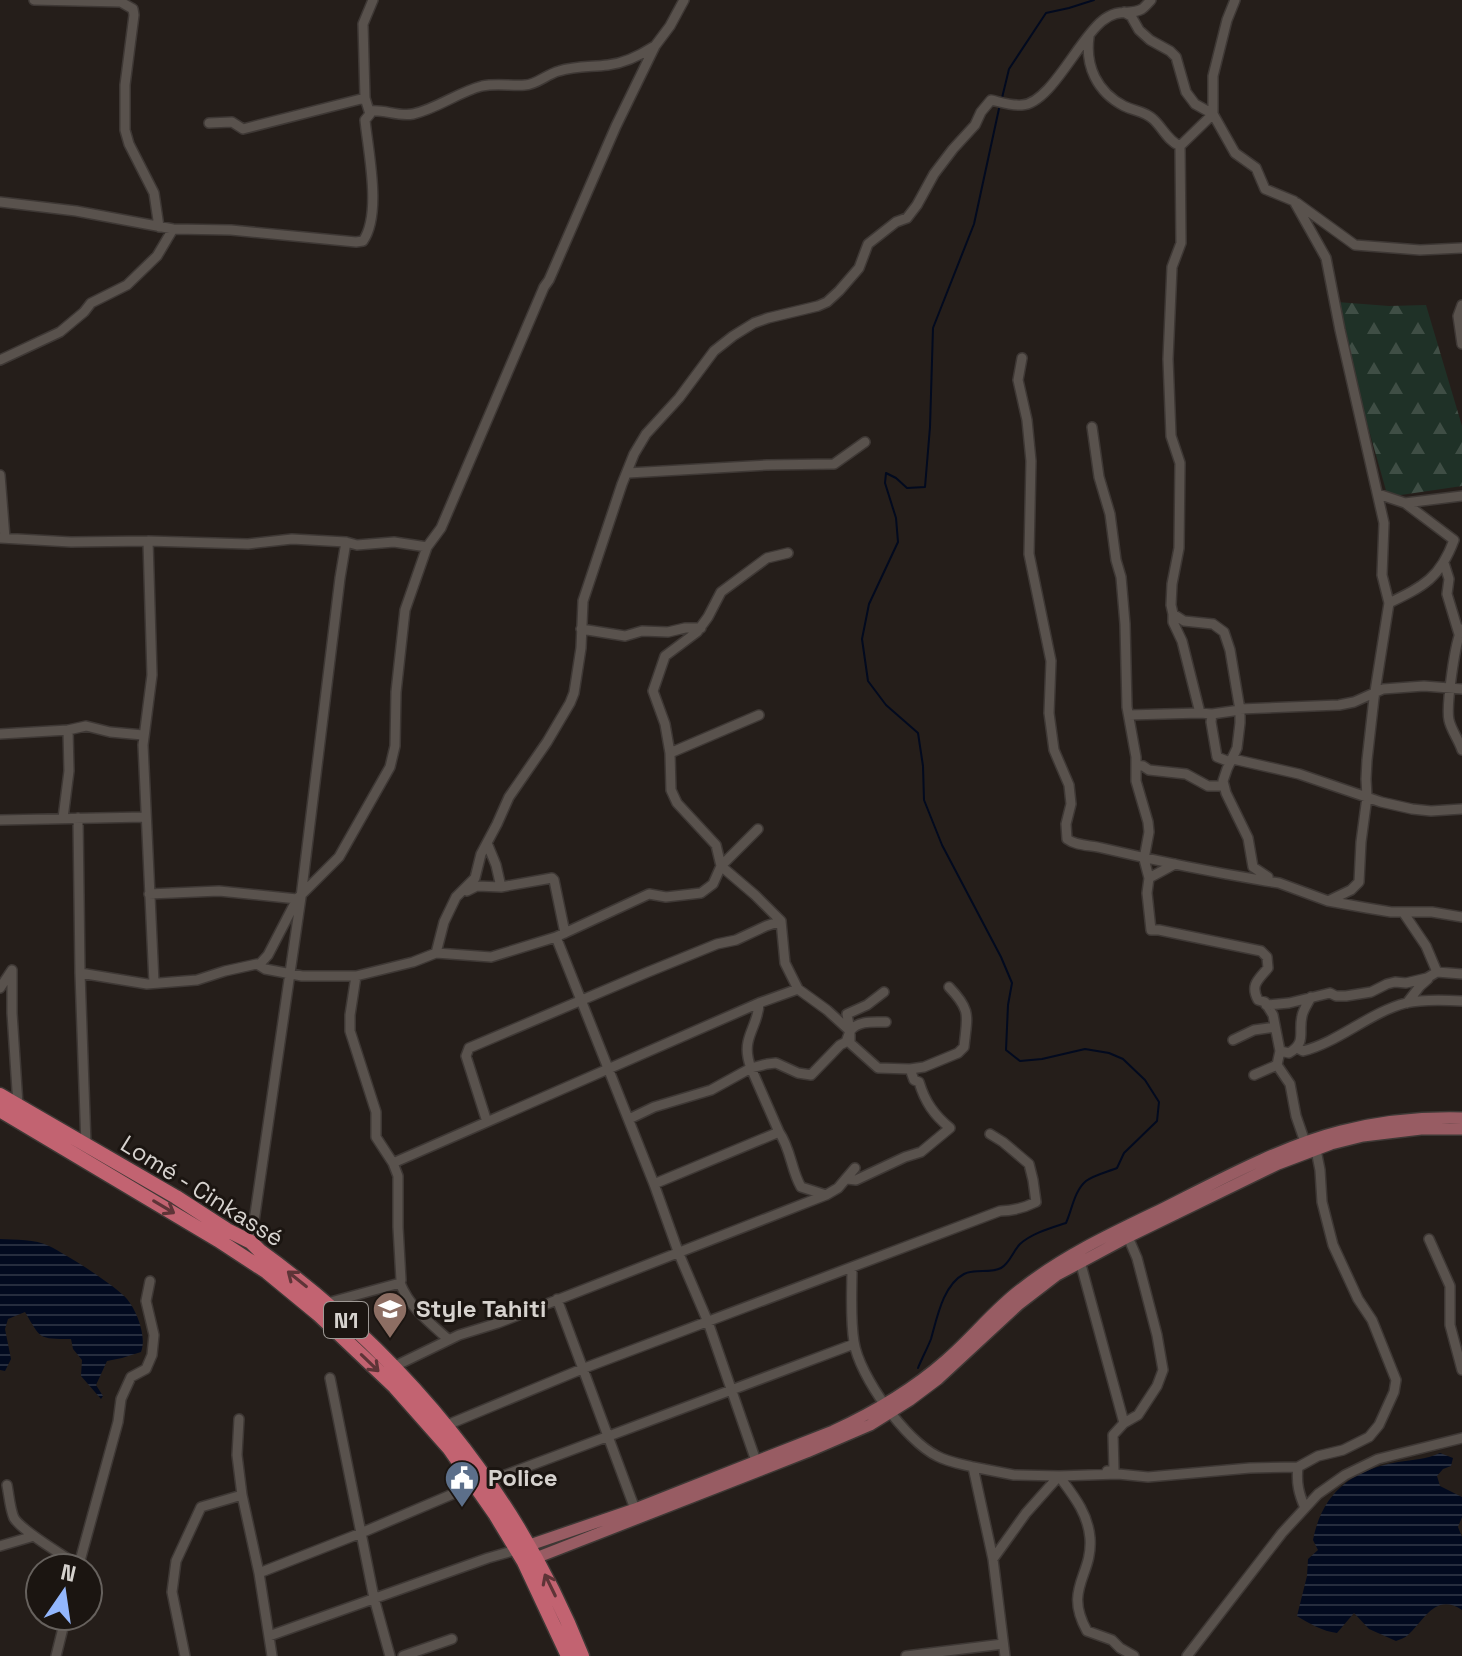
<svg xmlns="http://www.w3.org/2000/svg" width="1462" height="1656" viewBox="0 0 1462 1656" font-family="'Space Grotesk',sans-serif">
<defs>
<pattern id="forest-firs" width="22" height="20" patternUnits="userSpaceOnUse" patternTransform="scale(2)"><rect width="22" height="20" fill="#1f3127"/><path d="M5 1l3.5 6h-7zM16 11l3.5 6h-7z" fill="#3f4e45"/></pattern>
<pattern id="water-rules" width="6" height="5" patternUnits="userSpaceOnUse" patternTransform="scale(2)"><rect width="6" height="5" fill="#020a1f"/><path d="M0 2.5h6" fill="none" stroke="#262d3e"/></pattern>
</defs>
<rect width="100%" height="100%" fill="#251e1a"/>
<path fill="url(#forest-firs)" d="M1337,302L1389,306L1426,305L1462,426V486L1394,496L1387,494L1348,356Z"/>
<path fill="url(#water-rules)" d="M0,1239C16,1240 35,1239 49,1246C66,1254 116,1286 127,1299C137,1311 147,1337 141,1352L122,1358L107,1361L96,1385L103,1396L101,1399L81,1376L82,1360L73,1349L71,1339C38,1339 41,1339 25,1312L8,1319L5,1329L11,1359L5,1371L0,1370Z
M1440,1453L1453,1458L1451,1466L1443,1469L1437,1476L1440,1486L1462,1497V1517L1458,1527L1462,1537V1610C1435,1592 1424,1621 1408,1635C1405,1638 1400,1639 1396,1641L1369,1629L1354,1613L1337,1633C1322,1631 1310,1624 1297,1616L1307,1576L1308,1559L1318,1550L1313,1540C1322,1493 1352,1470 1398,1462C1413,1460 1427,1459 1440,1453Z"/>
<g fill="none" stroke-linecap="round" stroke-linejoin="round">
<path stroke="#020a1f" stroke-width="2" d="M1002,98L1009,69L1046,13L1069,8L1094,0
M918,1368C922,1358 927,1349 931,1339C937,1318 943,1285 964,1274C976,1268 990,1274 1001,1268C1010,1263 1013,1251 1020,1244C1032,1233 1051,1228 1066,1223C1072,1210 1074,1191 1086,1181C1094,1175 1107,1172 1117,1168L1124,1153L1157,1121L1159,1102L1145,1080L1123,1059L1109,1053L1085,1049L1042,1059L1020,1061L1006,1050L1008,1005L1012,983L1001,957L942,845L924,800L923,766L918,733L886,705L868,681L862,639L869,604L898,542L896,518L885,483L886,473L896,478L907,488L925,487L930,427L933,328L974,224L1000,104"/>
<g stroke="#3e3835" stroke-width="12">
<path id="minor" d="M34,0L121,2L133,9L134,15L125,85V130L129,144L154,193L159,227
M1235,0L1227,20L1213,76V114L1180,146L1181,243L1172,267L1168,359L1171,436L1180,463L1179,548L1172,584L1171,605L1173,614L1184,621L1213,624L1224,632L1230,650L1240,710V723L1237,748L1227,769L1223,781L1226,793L1248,838L1253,867L1268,877L1266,881L1279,883L1328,901L1367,908L1391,912H1432L1462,917
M1124,12L1131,16L1139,30L1150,40L1170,51L1176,57L1186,92L1195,104L1213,114L1235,153L1256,168L1265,189L1294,201L1326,258L1340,330L1384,523L1382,575L1389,603
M1089,37C1085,66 1097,92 1124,106C1134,111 1145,111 1153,119C1163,128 1167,140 1180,146
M370,114V111C384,109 398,117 413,114C437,109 458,92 482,86C496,83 511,86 525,85C536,85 547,74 559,71C575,66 591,67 608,65C625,63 639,56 653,47
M209,123L232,122L243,129L365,98
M0,202L76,211L173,229L231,230L356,242L363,241C382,214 368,151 365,120L370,114L365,98L363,24L373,0
M1297,203L1355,245L1420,250L1462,248
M1462,305L1458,316L1462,344
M1022,358L1018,380L1027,420L1031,461L1029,554L1051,661L1049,713L1054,750L1069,785L1071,804L1066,824L1067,839C1076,846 1090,845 1102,848C1157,861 1211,872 1266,881
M0,360L60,332L84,312L91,303L127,285L157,256L173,229
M1092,427L1099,477L1110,514L1116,560L1121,577L1125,624L1127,707L1136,757V781L1148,822L1149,832L1144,859L1149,878L1147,893L1151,930H1159L1261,951L1267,957L1268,968C1258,980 1250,985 1258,1000L1265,1002L1273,1015L1280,1051L1277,1065L1290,1084L1296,1116L1305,1142
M628,473L767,465L834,464L865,442
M0,475L5,538
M1378,494L1405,503
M0,538L71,542L148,541L248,544L292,539L346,542L357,545L394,542L427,547
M148,541L152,675L143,745L154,983
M788,553L767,558L721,592L708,617L697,632L665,656L653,691L665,724L670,753L671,790L677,803L716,845L721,866L755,895L781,921L785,963L798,989L827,1010L850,1031V1043L878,1068L910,1069L924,1067L958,1053L964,1047C967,1016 972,1011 949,987
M1444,563L1449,579L1447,594L1459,634
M1173,614V622L1182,641L1200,713
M581,629L625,636L642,631L668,632L685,628H701
M1462,629C1455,640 1446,707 1449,720C1451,730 1459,740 1462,750
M1240,709L1339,705L1354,702L1383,689L1424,686L1462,689
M1212,714L1211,722L1217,757L1230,762
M1129,715L1200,713L1212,714L1240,710
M0,734L68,730L86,726L110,732L143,735
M670,753L759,715
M1233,759L1299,774L1381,802L1412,809L1431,811L1462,809
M1136,765L1143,766L1149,770L1186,774L1208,786H1224
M63,818L69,771L68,730
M78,818L80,973L86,1145
M0,820L145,817
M487,843L496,865L501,887
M1149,878L1175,864
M467,891L477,886L501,887L552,878L554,880L565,933
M149,894L219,891L297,899
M1328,901L1351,890L1359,882L1361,842L1367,797L1366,779L1367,760L1374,698L1389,603C1424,586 1440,578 1454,540L1405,503L1462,496
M1403,912L1426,946L1437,972
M556,937L654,1184L679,1254L708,1322L756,1461
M436,953L491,957L556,937L649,894L666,897L701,893L713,884L721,866L758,829
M259,965L268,955L297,899L339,857L390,767L395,746L396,692L405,610L427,547L441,528L544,287L549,280L616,126L655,46L670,26L684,0
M12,970V1013L18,1105
M80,973L147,984L197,980L225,971L257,964L265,969L302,976H356
M0,988L12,970
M1407,1003L1420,986L1428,979
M1266,1005L1289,1003L1330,993L1336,996H1346L1371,992L1387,984L1395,982L1406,983L1427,978L1437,972L1462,974
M850,1031C858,1020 874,1022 886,1022
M1233,1040L1254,1030L1275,1027
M1297,1048L1303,1051C1339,1042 1370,1012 1406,1003C1423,999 1445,1000 1462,1001
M1280,1051L1289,1053C1307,1042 1298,1033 1302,1016C1303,1010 1308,1003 1311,997
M1254,1075L1277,1065
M629,1119L654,1107L711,1090L751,1068L767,1064L776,1063L798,1073L811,1075L840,1045L846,1042L850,1031L847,1014L867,1005L884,992
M487,1122L466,1056L469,1048L648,972L717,944L736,940L766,926L781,921
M779,1132C791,1149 791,1170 801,1187L826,1195
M393,1163L759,1003
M847,1179L856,1180L905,1157L921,1152L950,1128C934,1115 925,1102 919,1082L914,1080L910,1069
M654,1184L779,1132L751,1068C748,1060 746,1051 748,1042C751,1028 759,1018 759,1003L798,989
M1429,1239L1450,1286V1325L1462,1370
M251,1242L301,897L340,578L346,542
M1080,1261L1124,1423
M852,1267C852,1291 850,1318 854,1342C859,1376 906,1441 937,1456C948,1462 961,1464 973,1467L993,1559L1005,1656
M400,1283C410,1308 429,1322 449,1340
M557,1299L635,1509
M327,1303L400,1283L401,1280L398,1227V1176L393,1163L376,1137V1112L350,1031V1015L356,976L413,962L436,953L444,922L456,897L475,878L481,854L497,824L509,797L547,742L570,703L574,693L581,648L583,601L622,484L634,454L646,434L679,398L714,351L733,336L754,323L768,318L818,306L827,302L839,291L859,268L868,244L896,222L907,218L917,205L934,174L953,149L975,125L981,112L991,100C1000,102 1012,106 1022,105C1050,104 1079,39 1102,21C1119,7 1130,16 1142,9C1144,8 1150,1 1151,0
M393,1367L459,1335L498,1323L826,1195L838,1188L855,1168
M330,1378L374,1598L390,1656
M239,1419L237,1455L242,1495L259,1573L272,1656
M447,1425L582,1369L1000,1211C1013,1211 1024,1208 1036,1202L1033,1180L1029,1164L1003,1142L990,1134
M973,1467L1014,1475L1061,1476
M1298,1467C1296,1483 1299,1494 1305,1508
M1107,1471L1114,1470L1113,1435L1124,1423L1138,1415L1157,1386L1163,1370L1157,1335L1137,1258L1128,1237
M1059,1476C1073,1495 1088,1513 1090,1538C1093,1576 1063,1588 1087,1631L1112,1640L1120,1648L1134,1656
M489,1481L854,1344
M7,1485C9,1495 10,1509 14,1518C22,1531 64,1556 78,1565
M0,1546L34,1536
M993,1559L1026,1513L1059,1476L1118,1474L1148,1477L1250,1468L1298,1467L1318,1456L1343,1450L1369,1437L1379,1425L1394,1392L1396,1380L1372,1320L1358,1299L1333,1245L1322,1202L1320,1170L1316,1150
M78,1568L118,1422L121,1399L131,1377L146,1369L152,1355L154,1335L146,1301L150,1281
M259,1573L361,1533L474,1485
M269,1636L488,1558L516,1550
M56,1656L66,1616
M185,1656L172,1592L176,1561L201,1507L242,1495
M403,1656L452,1639
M906,1656L1003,1644
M1187,1656L1282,1533L1318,1494L1345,1475L1378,1459L1462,1438"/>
</g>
<g stroke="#3e3835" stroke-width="14">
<path id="major" d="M521,1548L635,1509L833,1431C874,1412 912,1390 946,1360C972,1338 993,1310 1021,1289C1063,1256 1110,1234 1158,1211C1214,1183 1281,1146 1341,1131C1381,1121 1422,1117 1462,1118
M528,1561L807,1452L870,1425L910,1400L938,1379L1018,1305L1057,1275L1128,1237L1278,1164L1331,1144L1363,1136L1421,1129H1462"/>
</g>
<g stroke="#3e3835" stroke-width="17">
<path id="highway" d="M0,1095L176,1197L227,1230L251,1242L260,1251C402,1354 517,1492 582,1656
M0,1110L218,1240L267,1272L318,1314L395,1387L449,1448L495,1514L524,1562L568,1656"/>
</g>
<use href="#minor" stroke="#59524d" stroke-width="9"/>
<use href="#major" stroke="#985c63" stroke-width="11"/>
<use href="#highway" stroke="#c26371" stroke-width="14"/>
</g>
<defs><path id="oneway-shaft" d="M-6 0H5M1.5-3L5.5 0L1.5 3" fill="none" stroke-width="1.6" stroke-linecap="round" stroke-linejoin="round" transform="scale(2)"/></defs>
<g stroke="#5e3437">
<use href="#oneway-shaft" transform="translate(164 1207) rotate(31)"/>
<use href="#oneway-shaft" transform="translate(297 1279) rotate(-141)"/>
<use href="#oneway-shaft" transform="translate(370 1363) rotate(44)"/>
<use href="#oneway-shaft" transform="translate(550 1585) rotate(-116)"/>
</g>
<defs>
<g id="school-pin" transform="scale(1.8)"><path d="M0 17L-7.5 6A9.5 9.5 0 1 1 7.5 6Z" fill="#8d6e63" stroke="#1b1511"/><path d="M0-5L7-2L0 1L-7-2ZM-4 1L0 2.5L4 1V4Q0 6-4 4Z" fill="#fff"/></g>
<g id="civic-pin" transform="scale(1.8)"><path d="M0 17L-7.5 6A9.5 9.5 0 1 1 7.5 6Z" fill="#5c6f8a" stroke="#1b1511"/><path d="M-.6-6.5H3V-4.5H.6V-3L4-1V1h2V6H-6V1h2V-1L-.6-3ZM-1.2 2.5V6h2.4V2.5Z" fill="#fff"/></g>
</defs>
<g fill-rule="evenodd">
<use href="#school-pin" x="390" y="1309"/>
<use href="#civic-pin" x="462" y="1478"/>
</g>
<g text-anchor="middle" stroke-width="6" stroke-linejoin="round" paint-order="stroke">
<rect fill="#1b1511" stroke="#9e9995" stroke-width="2" x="324" y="1302" width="44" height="36" rx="6"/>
<g font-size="22" font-weight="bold" fill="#d6d2ce">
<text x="346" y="1328">N1</text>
</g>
<g font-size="24" fill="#d6d2ce" stroke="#1b1511">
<text transform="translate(202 1191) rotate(32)" y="8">Lomé - Cinkassé</text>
</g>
<g font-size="24" font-weight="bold" fill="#d6d2ce" stroke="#1b1511" text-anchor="start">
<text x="416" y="1317">Style Tahiti</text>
<text x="488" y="1486">Police</text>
</g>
</g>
<g transform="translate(64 1592) rotate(13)"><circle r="38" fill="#1b1511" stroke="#66615d" stroke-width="2"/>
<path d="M0-6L14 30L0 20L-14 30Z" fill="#93b7fd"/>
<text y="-12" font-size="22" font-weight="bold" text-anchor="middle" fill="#d6d2ce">N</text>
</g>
</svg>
